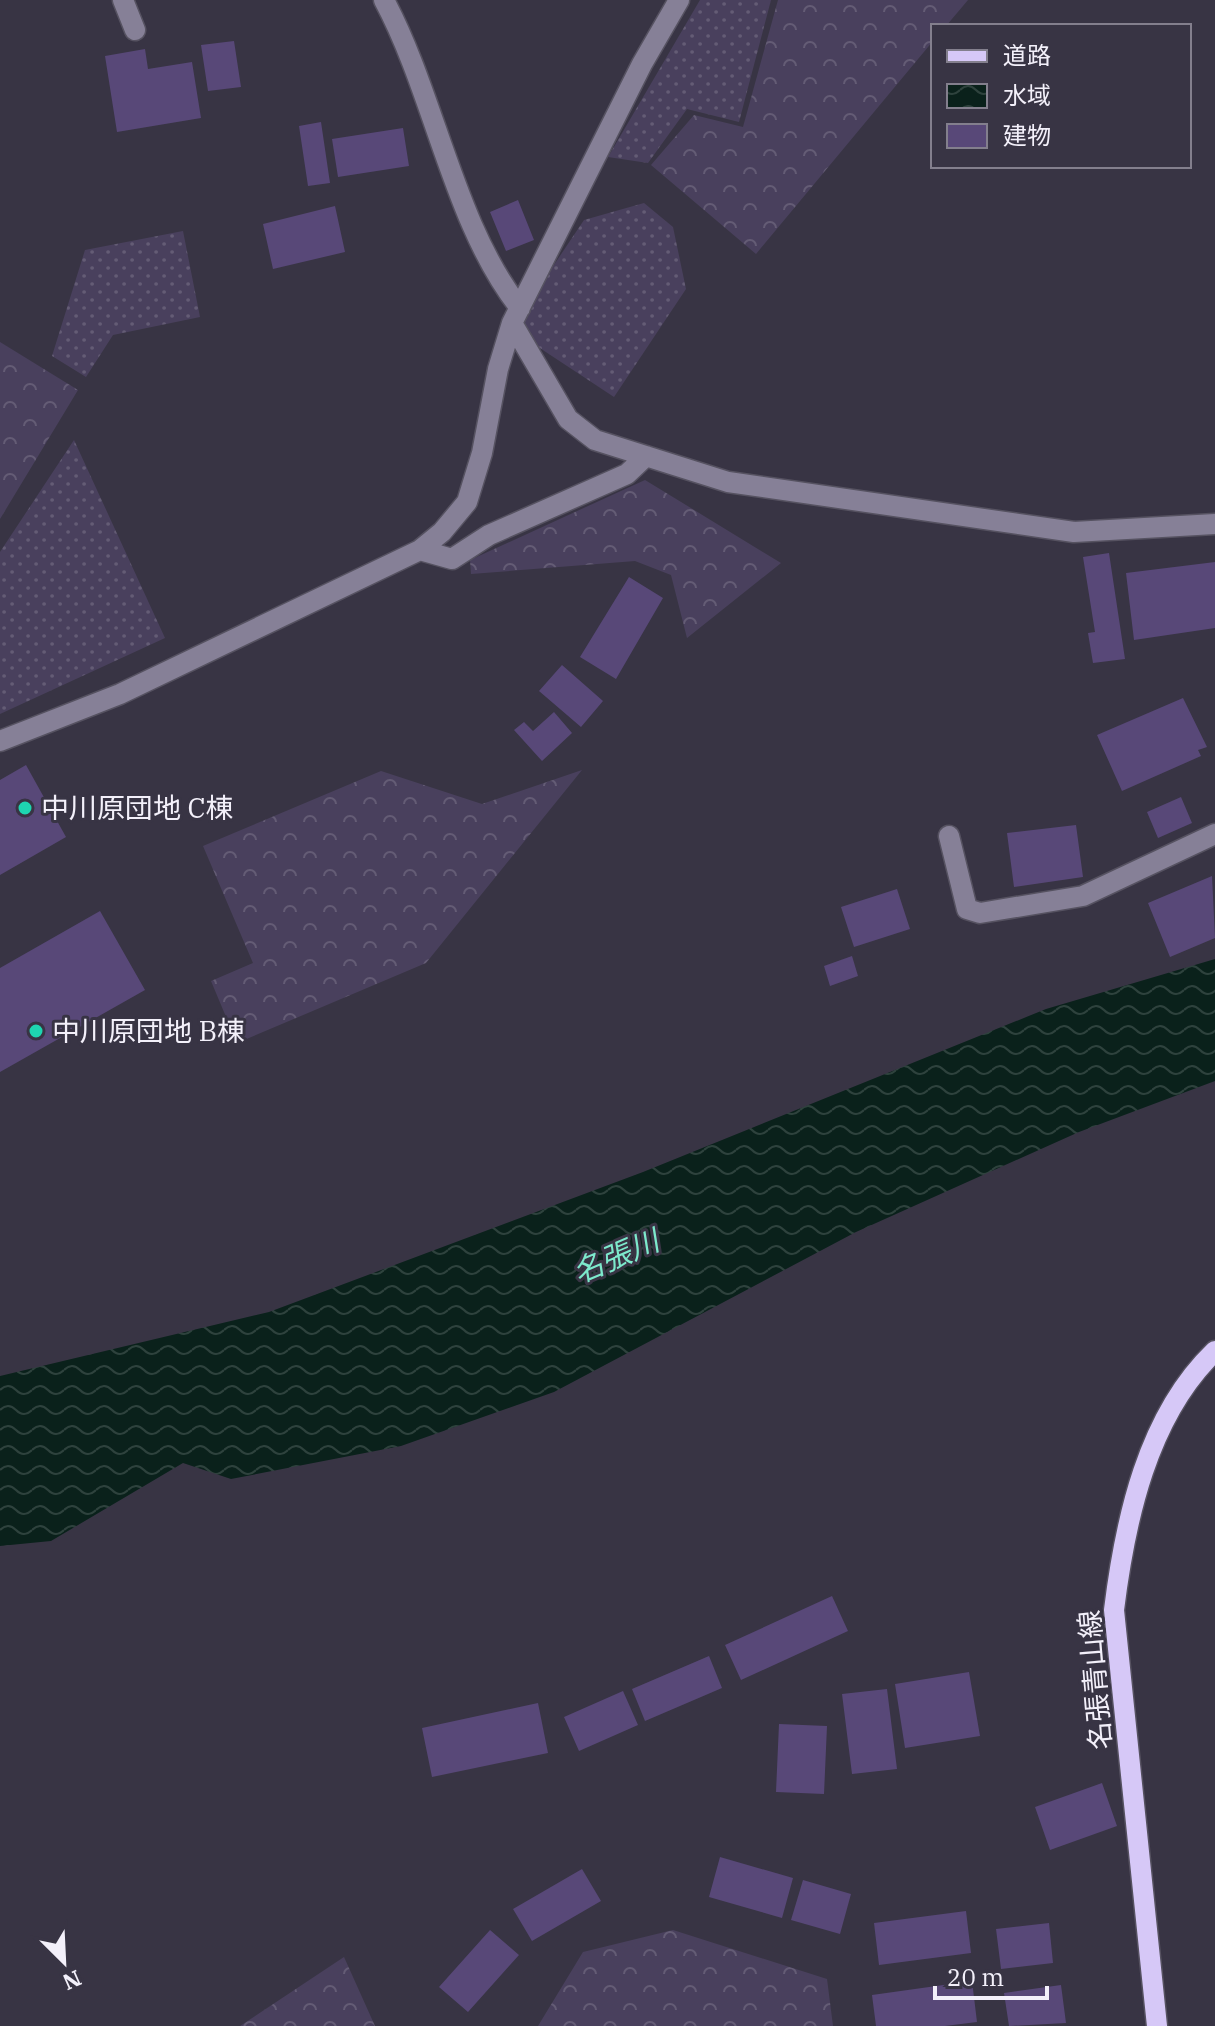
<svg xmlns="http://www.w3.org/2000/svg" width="1215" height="2026" viewBox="0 0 1215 2026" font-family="'IBM Plex Serif','Noto Sans JP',serif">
<defs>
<pattern id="grass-dots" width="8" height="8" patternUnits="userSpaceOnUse" patternTransform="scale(2)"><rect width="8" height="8" fill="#49405d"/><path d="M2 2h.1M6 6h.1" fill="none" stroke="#645c75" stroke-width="1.8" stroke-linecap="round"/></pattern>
<pattern id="forest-crowns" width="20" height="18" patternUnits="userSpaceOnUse" patternTransform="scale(2)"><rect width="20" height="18" fill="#49405d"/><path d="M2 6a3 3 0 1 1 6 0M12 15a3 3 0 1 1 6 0" fill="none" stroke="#645c75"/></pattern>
<pattern id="water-waves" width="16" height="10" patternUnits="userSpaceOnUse" patternTransform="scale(2)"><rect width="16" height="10" fill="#0a211b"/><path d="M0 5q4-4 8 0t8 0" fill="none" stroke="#2e423d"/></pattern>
</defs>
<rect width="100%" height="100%" fill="#383444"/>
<path fill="url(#grass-dots)" d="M700,0H771L739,122L687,109L648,163L608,157Z
M644,203L673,227L686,289L614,397L511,329L584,220Z
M183,231L200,317L113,335L86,377L52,356L85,250Z
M74,440L165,638L0,714V552Z"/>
<path fill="url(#forest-crowns)" d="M778,0H968L946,26H933V41L756,254L651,165L694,115L743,127Z
M0,342L78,390L0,519Z
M645,480L781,563L687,638L671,575L635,561L471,574L470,560Z
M582,770L426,963L237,1043L211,981L253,963L203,846L381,771L482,804Z
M673,1930L827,1979L833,2026H538L583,1952Z
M344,1957L375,2026H240Z"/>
<path fill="url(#water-waves)" d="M1215,959V1081L1079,1132L856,1232L554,1392L401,1446L231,1479L183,1463L51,1541L0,1546V1376L269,1312L643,1172L1046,1009Z"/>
<path fill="#584878" d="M234,41L241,87L208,91L201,45Z
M145,49L148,69L192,62L201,118L117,132L105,56Z
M321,122L330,183L308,186L299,126Z
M403,128L409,166L338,177L332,139Z
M518,200L534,240L506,251L490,212Z
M335,206L345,252L273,269L263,224Z
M1109,553L1125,659L1093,663L1088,633L1095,632L1083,557Z
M1215,562V628L1134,640L1126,573Z
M629,577L663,598L616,679L580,657Z
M562,665L603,701L581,727L539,691Z
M1183,698L1207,747L1198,750L1201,756L1122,791L1097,735Z
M554,712L572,733L542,761L514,730L524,722L533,731Z
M26,765L66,837L0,875V780Z
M1181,797L1192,823L1158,838L1147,812Z
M1076,825L1083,877L1014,887L1007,833Z
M1212,876L1215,938L1170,957L1148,903Z
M897,889L910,929L854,947L841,907Z
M100,911L145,990L0,1072V968Z
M852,956L858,976L830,986L824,966Z
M832,1596L848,1631L741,1680L725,1645Z
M709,1656L722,1688L645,1721L632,1689Z
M969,1672L980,1736L905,1748L895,1684Z
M887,1689L897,1769L852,1774L842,1694Z
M623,1691L638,1725L579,1751L564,1717Z
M538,1703L548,1753L432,1777L422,1728Z
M779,1724L827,1726L824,1794L776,1792Z
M1102,1783L1117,1826L1050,1850L1035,1807Z
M720,1857L793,1878L782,1918L709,1897Z
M582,1869L601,1901L532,1941L513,1909Z
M803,1880L851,1894L840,1934L791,1920Z
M966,1911L971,1953L879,1965L874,1923Z
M1049,1923L1053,1963L1001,1969L996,1929Z
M490,1930L519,1955L468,2012L439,1987Z
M972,1981L977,2022L945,2026H876L872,1995Z
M1061,1985L1066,2023L1009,2026L1004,1993Z"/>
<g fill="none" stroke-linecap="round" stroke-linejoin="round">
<g stroke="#565261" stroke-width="23">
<path id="minor" d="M123,0L135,30
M384,0C435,95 454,225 520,308
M512,323L568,419L595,440L728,482L1074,532L1215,524
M420,550L452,559L489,535L627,474L646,456
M0,741L120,694L420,550L442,532L467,502L482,453L498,369L512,323L642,64L679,0
M949,836L967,909L980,913L1083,896L1215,834"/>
</g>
<g stroke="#565261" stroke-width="23">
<path id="major" d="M1157,2026L1114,1610C1125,1521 1147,1416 1215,1351"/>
</g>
<use href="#minor" stroke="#868097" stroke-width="20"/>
<use href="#major" stroke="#d6c8f7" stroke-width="20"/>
</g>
<g fill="#1ed5b1" stroke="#383444" stroke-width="3">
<circle cx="25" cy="808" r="8"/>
<circle cx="36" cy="1031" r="8"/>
</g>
<g text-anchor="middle" stroke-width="6" stroke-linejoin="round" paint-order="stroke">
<g font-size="28" fill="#f3f0fa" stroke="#383444" text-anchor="start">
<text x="41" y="818">中川原団地 C棟</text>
<text x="52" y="1041">中川原団地 B棟</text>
</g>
<g font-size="28" fill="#f3f0fa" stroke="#383444">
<text transform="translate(1095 1680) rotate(-95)" y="10">名張青山線</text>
</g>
<g font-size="30" font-style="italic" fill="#7de9cc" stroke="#383444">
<text transform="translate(616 1257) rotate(-23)" y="10">名張川</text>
</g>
</g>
<rect x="931" y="24" width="260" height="144" fill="#383444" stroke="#837f8d" stroke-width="2"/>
<rect x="947" y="50" width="40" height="12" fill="#d6c8f7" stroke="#837f8d" stroke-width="2"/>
<text x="1003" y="64" font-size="24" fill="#f3f0fa">道路</text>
<rect x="947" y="84" width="40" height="24" fill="url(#water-waves)" stroke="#837f8d" stroke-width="2"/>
<text x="1003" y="104" font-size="24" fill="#f3f0fa">水域</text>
<rect x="947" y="124" width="40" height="24" fill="#584878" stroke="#837f8d" stroke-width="2"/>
<text x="1003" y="144" font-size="24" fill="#f3f0fa">建物</text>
<g transform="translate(64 1962) rotate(156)" stroke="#383444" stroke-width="6" paint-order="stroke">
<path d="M0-6L14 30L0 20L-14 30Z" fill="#f3f0fa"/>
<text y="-12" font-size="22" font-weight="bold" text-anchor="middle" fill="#f3f0fa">N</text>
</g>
<path d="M935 1986v12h112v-12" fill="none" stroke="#f3f0fa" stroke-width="4"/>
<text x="947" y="1986" font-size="24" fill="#f3f0fa" stroke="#383444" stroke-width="6" paint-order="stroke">20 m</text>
</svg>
